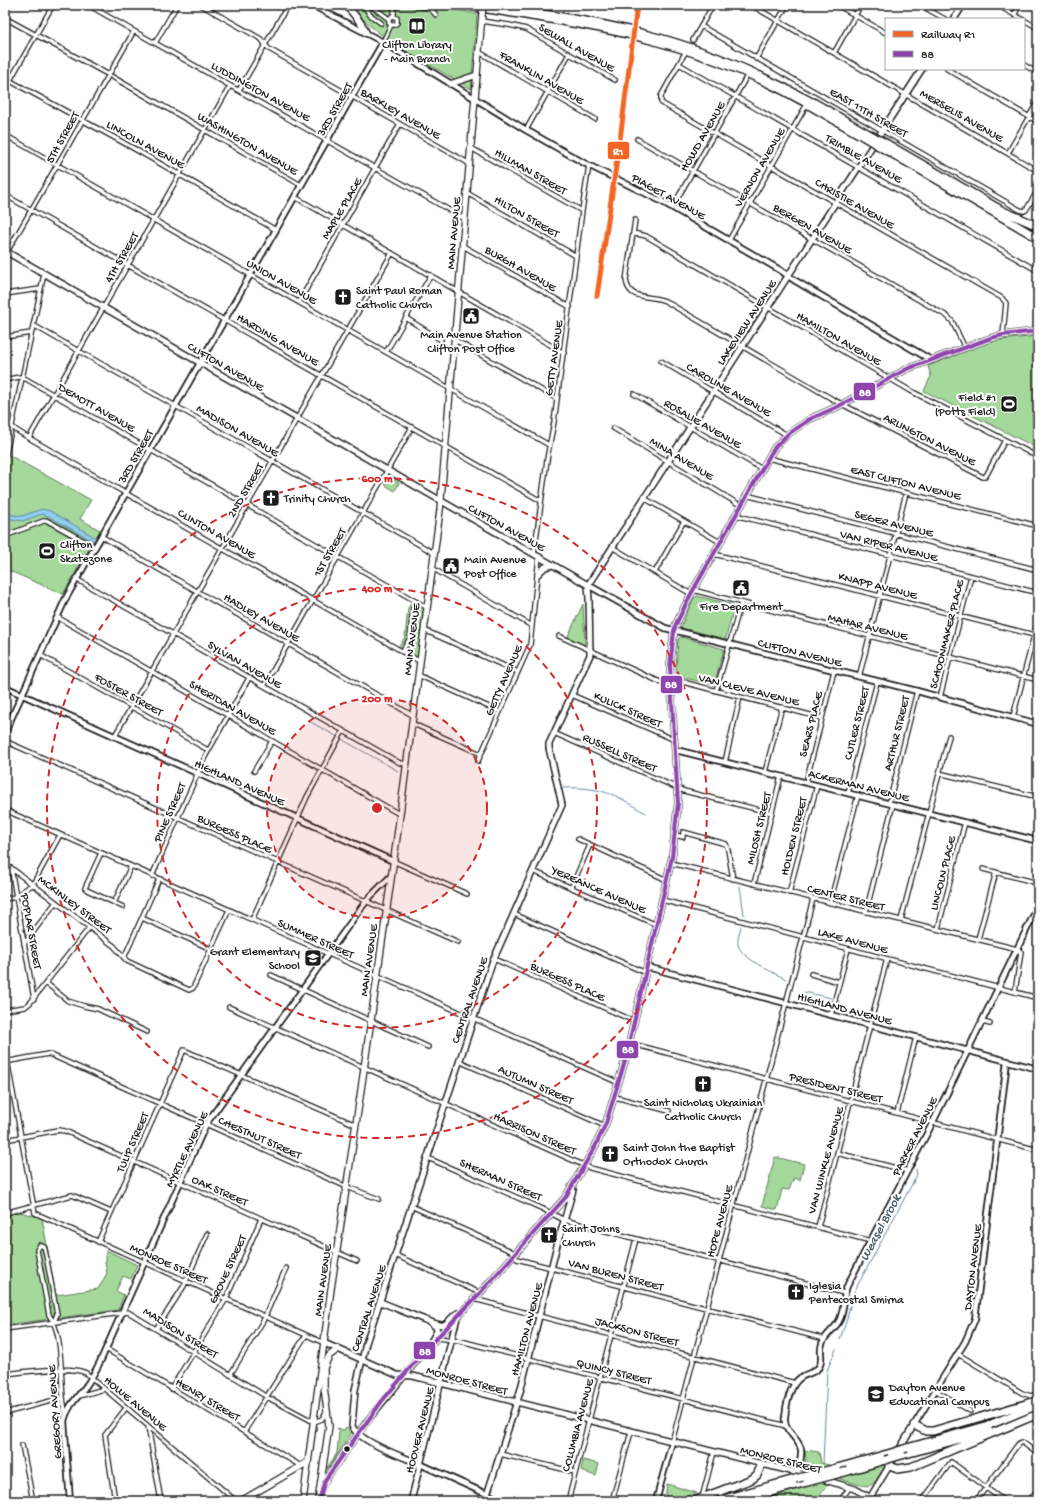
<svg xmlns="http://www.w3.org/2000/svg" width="1043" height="1506" viewBox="0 0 1043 1506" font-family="'Gochi Hand',sans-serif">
<rect width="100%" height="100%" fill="#fff"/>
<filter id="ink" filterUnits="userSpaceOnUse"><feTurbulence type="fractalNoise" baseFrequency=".025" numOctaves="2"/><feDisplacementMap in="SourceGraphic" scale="8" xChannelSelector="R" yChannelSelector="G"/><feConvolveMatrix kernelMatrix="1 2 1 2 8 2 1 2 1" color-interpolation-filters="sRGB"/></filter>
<g filter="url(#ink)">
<path fill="#a5d89b" stroke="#607a5c" d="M350,5H431L477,14L471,89L389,41L368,24Z
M1038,336V441L1035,447L924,391L931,376L928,366L991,341Z
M5,453L91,500L80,519L100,530L63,594L5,569Z
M390,477L399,483L395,491L385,485Z
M697,596L733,605L734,607L726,638L724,639L682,628L681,626L694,598Z
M413,600L426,607L419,661L397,649L405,637L408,608Z
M583,604L585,644L584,645L568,638V636Z
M681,637L724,649L714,685L677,676L676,668L678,639Z
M775,1157L804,1164L800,1180L794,1178L789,1190L782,1189L777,1210L762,1206Z
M20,1212L42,1218L56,1295L98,1289L107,1273L105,1262L106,1261V1250L137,1265L131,1279L123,1276L116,1291L124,1295L118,1310L5,1325V1215Z
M337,1428L343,1430L347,1428L352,1432L328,1469L327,1468L337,1453L339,1431Z
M805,1450L819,1452L821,1463L853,1471L887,1462C883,1469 878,1481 871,1485C863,1490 815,1469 804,1465L806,1459Z
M583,1460L599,1464L596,1476L581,1471Z
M821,1482L828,1484L816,1501L794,1500L790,1501H753Z
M667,1484L697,1493L670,1501H665Z"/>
<path fill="#90cef1" stroke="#62879c" d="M42,509L50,511L96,538L93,541L48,516L42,514L23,521L5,518V514L22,516Z"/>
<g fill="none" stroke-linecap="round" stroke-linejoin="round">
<path stroke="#62879c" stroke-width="1" d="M307,720L336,736
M343,740L398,771
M563,788C583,787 603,789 622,799C630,803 637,809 646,813
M740,886L744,915
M741,926C740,932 737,939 738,945C741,958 774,973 786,979
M804,992L831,998
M838,1000L841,1005L840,1012
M854,1292L917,1175L916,1169
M840,1339L847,1319L852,1297
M823,1464L827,1371L836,1349"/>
<g stroke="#1c1c1c" stroke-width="6">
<path id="minor" d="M88,5L465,219
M201,5L261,39L269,49L470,164
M366,5L365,7L369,14L381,23
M370,5L389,19
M394,5V16
M413,5C424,7 429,5 436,15
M751,5L1038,171
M837,5L886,33
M920,5L945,19
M997,5L1022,19
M1014,15L1020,5
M5,18L109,75L301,185
M1024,20L1038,28
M481,21L509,25L526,29L615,80
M701,26L1020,210L1024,211L1026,210L1038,190
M693,40L713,5
M383,42L391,25H394L397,23V18L392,16L389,20V23L391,25
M155,43L177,5
M686,51L661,96V102L663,104L1002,298L1006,303L1003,335
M479,52L595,119
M834,53L861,5
M756,59L787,5
M679,64L1038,271
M1024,65L1038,73
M947,69L1038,122
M5,78L126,144L276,230
M5,89L53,5
M239,90L288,5
M526,130L569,54
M5,135L549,445
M637,139L947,316L952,321L965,348
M471,148L582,211
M1008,153L1038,101
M467,193L576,256
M5,195L541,501
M295,197L564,353
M672,208L748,74
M635,220L626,280C629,302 650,294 665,301L834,400L983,477H985L987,474L1005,440
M633,233L646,236L911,391L1038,457
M729,240L807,104
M463,246L570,307
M7,252L134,31
M5,294L40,289
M299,302L400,124
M406,318L441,340
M33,325L434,553
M5,337L31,333
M455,340L557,399
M386,352L431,275
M661,361L787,435
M5,380L19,377L26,379L426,607
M634,394L762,469
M5,422L8,423L16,430L29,438L419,661
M613,428L740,505
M29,438L230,86
M6,454L44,274
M768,458L1038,526
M746,495L1038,570
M644,498L720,542
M735,515L1038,593
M5,536L46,520L95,547
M101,536L412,715
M612,547L691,594
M534,554L548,453L554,422L582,211L589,165
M714,554L1038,636
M432,568L532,626
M655,572L684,521
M76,579L400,763L406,764
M693,590L1038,680
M57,617L399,814
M424,630L518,672
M559,636L671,687
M402,652L410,638L413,609L417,602
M40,655L208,750
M418,675L500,712
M859,677L906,493
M671,679L822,718
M264,686L412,427
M716,691L741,603
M572,695L675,740
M940,697L971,576
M1013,717L1038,620
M411,723L481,754
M554,733L684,791L772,813
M114,737L392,253
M5,741L458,942
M478,761L530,645L539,556
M725,762L740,697
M254,771L272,741
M765,772L782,707
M939,773L1038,797
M806,782L834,671
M848,793L877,682
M889,803L917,691
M5,810L619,1083
M675,835L683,837V832L726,844L728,850L733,879
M578,839L667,880
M393,861L467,894
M671,863L1017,949L1021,952L1015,992
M11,868L114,946L127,961L189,990L193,988L229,910
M11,868L34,999
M983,869L1038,883
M533,871L657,925
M152,876L205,757L249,678
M754,884L781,776
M85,888L101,853
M571,888L590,845
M87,890L123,907
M789,893L817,785
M5,899L15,897L33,884L60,835
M662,900L1038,998
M114,903L131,866
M830,903L858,795
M866,912L893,804
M514,914L646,973
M142,918L211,949
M252,920L307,797L343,731
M901,920L949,736
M938,929L965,822
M978,939L996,872
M24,944L56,902
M124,958L159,879
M494,959L634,1021
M811,974L839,982
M271,975L428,1047
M46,983L68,1001L84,1006L98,1009L147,1032
M229,1007L590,1168L871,1241
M5,1010L25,1007L30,1003L89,928
M831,1015L848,949
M983,1022L990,1024
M629,1043L1038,1150
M5,1049L35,1213L324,1343
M459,1061L605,1126
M5,1062L48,1054L51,1055L347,1187L379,1199
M615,1097L669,1111
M897,1113L916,1037
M5,1140L58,1130L65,1131L357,1261
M837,1153L908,1171
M428,1158L543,1209L564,1220L844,1293
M411,1206L511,1251L517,1259L825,1339
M5,1213L72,1195L111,1212
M818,1227L887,959
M98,1242L184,1050L356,1125
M395,1255L480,1293
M474,1299L795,1383
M54,1322L57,1314L45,1250L44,1247L40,1245L37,1250L49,1315C66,1337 58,1387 66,1415
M5,1329L128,1312L267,1397L314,1422L322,1419L326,1412
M156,1329L184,1286L207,1234
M438,1338L461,1341L786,1426
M106,1349L301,1466
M958,1354L1022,1393L1031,1396L1038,1393
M5,1374C23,1372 71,1365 86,1373L236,1501
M230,1375L263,1321L286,1268
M171,1389L226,1299L261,1219
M935,1390L970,1411
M79,1396L104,1389
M5,1413L62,1398
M148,1426L161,1501
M244,1432L306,1335
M672,1442L813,899
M22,1445L33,1501
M500,1454L575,1472
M703,1494L714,1452
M115,1501L105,1435L126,1408
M568,1501L636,1239
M612,1501L631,1432
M840,1501L850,1487
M922,1501L951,1462L1004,1501
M976,1501L1019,1443L1022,1442L1038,1454
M1029,1501L1038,1489"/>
</g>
<g stroke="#1c1c1c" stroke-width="8">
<path id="tertiary" d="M312,5L383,42L526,130L584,163L661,201L780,270L794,280L931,360
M588,585L665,628L917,691L1038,724
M5,687L393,861
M5,732L66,598L383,42
M676,750L1038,841
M647,967L1038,1069
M914,1425L965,1342L975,1319L1007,1061
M420,1464L502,1501
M797,1473C799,1466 802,1457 801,1449C798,1437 783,1431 785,1417C786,1405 790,1385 800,1378C806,1373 817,1373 820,1365C823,1358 819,1351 822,1344C825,1334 836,1329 840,1319C845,1308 842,1296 848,1284L933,1122L1038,906
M70,1501L64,1421C67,1407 77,1398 86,1386C91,1379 96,1370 100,1362L206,1124L361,908L370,897L391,876
M656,1501L672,1442"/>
</g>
<g stroke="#1c1c1c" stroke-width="8">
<path id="secondary" d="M954,19L963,5
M5,251L588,585
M538,574L545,567L553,565
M588,585L922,69
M380,1302C390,1305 437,1327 444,1325C449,1322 453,1315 458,1313
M432,1340L437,1331L436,1327L432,1324
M324,1343L397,1375L413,1376L806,1475
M420,1464C404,1457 359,1442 352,1426L355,1390L366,1343L492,963L562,805L549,748V744L590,655L589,599L588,585
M822,1479L855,1489L876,1501
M321,1491L325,1480L368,1420L404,1376L427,1348L480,1293L565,1198L595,1147L606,1123L625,1061L672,857L678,803L670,667L674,631L676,624L691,594L770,455L775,447L788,434L810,419L837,407L907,369L991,338L1003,335L1038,331
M411,1501L457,1318
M485,1501L520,1392L557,1245L573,1190
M868,1501L914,1425"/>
</g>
<g stroke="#1c1c1c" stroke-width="8">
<path id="primary" d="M450,84L477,75
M324,1368L329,1356L338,1349
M241,1501L308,1462
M303,1501L331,1289L360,1097L397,837L440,510L482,15
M318,1501L329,1426L324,1387V1365"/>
</g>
<g stroke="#1c1c1c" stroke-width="9">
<path id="trunk" d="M346,5C353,14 362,22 366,33
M461,5C525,16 590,24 653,41C706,55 758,76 807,104
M490,5C542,14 595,20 646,34C703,48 757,72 809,100"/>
</g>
<g stroke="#1c1c1c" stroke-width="10">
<path id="motorway" d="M813,102L867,133
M807,104L864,137
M887,144L1003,211L1038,226
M884,149L1038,238
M914,1425L926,1431H933L1036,1401
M907,1448L989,1425L1038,1405
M902,1455L989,1431
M889,1466L898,1469L911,1467L1038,1414
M837,1468L891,1453
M848,1471L885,1460
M694,1501L752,1479L757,1475L762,1464
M717,1501L795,1479
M740,1501L807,1482"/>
</g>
<use href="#minor" stroke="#fff" stroke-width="3.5"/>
<use href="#tertiary" stroke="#fff" stroke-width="4.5"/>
<use href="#secondary" stroke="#fff" stroke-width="5"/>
<use href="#primary" stroke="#fff" stroke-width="5.5"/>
<use href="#trunk" stroke="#fff" stroke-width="6"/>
<use href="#motorway" stroke="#fff" stroke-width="7"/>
<g stroke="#1c1c1c" stroke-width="8" stroke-linecap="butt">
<path id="primary-bridge" d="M482,15L483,5"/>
</g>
<g stroke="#1c1c1c" stroke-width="10" stroke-linecap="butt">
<path id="motorway-bridge" d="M867,133L887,144
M864,137L884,149
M891,1453L907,1448
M885,1460L902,1455
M795,1479L837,1468
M807,1482L848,1471"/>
</g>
<use href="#primary-bridge" stroke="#fff" stroke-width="5.5"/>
<use href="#motorway-bridge" stroke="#fff" stroke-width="7"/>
<g stroke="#fff" stroke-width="7">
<path id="bus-1" d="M319,1501L325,1480L382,1401L427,1348L480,1293L565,1198L595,1147L606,1123L625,1061L672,857L678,803L670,667L674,631L676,624L691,594L770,455L775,447L788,434L810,419L837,407L907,369L991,338L1003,335L1038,331"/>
</g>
<use href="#bus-1" stroke="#8e44ad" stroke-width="4"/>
<g stroke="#fff" stroke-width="8">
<path id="rail-1" d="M597,296L621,132L637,5"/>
</g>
<use href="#rail-1" stroke="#f26522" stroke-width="5"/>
</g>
</g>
<circle cx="377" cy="808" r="110" fill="#d62828" fill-opacity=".12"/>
<g fill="none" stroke="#d62828" stroke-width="2" stroke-dasharray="7 5">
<circle cx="377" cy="808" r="110"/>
<circle cx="377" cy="808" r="220"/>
<circle cx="377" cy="808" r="330"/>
</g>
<defs>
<g id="library-square" transform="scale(0.9)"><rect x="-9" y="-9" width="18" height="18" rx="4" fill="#1c1c1c" stroke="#fff"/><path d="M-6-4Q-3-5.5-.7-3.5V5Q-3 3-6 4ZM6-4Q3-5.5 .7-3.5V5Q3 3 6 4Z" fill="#fff"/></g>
<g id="church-square" transform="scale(0.9)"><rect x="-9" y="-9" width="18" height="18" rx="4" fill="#1c1c1c" stroke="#fff"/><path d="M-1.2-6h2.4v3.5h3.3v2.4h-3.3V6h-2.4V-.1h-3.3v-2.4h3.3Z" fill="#fff"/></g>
<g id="civic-square" transform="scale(0.9)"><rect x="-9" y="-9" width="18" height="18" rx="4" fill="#1c1c1c" stroke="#fff"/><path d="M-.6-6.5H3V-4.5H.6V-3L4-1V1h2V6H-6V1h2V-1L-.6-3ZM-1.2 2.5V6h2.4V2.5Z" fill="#fff"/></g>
<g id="stadium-square" transform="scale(0.9)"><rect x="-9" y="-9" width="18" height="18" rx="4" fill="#1c1c1c" stroke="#fff"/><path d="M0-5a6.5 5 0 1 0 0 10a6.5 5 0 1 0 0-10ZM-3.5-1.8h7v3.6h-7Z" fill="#fff"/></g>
<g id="school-square" transform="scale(0.9)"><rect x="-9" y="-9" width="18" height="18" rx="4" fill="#1c1c1c" stroke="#fff"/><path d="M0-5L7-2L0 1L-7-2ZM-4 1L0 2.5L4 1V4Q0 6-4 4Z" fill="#fff"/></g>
</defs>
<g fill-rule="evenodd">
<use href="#library-square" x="417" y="26"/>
<use href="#church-square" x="343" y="297"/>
<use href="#civic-square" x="471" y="316"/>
<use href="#stadium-square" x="1009" y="404"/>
<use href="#church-square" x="271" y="498"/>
<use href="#stadium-square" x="47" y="551"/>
<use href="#civic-square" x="451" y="566"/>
<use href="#civic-square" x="741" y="588"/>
<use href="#school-square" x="313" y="958"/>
<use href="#church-square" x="703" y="1084"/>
<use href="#church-square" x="610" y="1154"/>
<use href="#church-square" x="549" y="1235"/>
<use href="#church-square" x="796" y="1292"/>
<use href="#school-square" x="876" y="1394"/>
</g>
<circle fill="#1c1c1c" stroke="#fff" stroke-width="1.5" cx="347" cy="1449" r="3.5"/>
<g text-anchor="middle" stroke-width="4" stroke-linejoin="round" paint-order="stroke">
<g font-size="12" fill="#1c1c1c" stroke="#fff" text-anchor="start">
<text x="417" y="48" text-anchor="middle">Clifton Library<tspan x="417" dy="14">- Main Branch</tspan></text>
<text x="356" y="294">Saint Paul Roman<tspan x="356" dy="14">Catholic Church</tspan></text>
<text x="471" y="338" text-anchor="middle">Main Avenue Station<tspan x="471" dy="14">Clifton Post Office</tspan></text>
<text x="996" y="401" text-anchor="end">Field #1<tspan x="996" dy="14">(Potts Field)</tspan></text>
<text x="284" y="502">Trinity Church</text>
<text x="60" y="548">Clifton<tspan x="60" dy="14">Skatezone</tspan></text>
<text x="464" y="563">Main Avenue<tspan x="464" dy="14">Post Office</tspan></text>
<text x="741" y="610" text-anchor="middle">Fire Department</text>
<text x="300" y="955" text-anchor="end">Grant Elementary<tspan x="300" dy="14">School</tspan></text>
<text x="703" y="1106" text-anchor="middle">Saint Nicholas Ukrainian<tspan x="703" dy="14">Catholic Church</tspan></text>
<text x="623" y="1151">Saint John the Baptist<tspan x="623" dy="14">Orthodox Church</tspan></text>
<text x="562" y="1232">Saint Johns<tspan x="562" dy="14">Church</tspan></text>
<text x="809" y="1289">Iglesia<tspan x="809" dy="14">Pentecostal Smirna</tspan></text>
<text x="889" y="1391">Dayton Avenue<tspan x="889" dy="14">Educational Campus</tspan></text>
</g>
<g font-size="12" fill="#1c1c1c" stroke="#fff">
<text transform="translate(577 47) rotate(30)" y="4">SEWALL AVENUE</text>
<text transform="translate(542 77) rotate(30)" y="4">FRANKLIN AVENUE</text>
<text transform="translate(261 91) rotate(29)" y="4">LUDDINGTON AVENUE</text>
<text transform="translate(334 109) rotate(-60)" y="4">3RD STREET</text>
<text transform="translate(869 112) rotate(30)" y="4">EAST 11TH STREET</text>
<text transform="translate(401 113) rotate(30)" y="4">BARKLEY AVENUE</text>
<text transform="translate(962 115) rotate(30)" y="4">MERSELIS AVENUE</text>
<text transform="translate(702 136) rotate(-60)" y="4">HOWD AVENUE</text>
<text transform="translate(62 137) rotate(-61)" y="4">5TH STREET</text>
<text transform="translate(248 143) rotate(30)" y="4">WASHINGTON AVENUE</text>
<text transform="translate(146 144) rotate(29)" y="4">LINCOLN AVENUE</text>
<text transform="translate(864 158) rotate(30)" y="4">TRIMBLE AVENUE</text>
<text transform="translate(759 167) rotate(-60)" y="4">VERNON AVENUE</text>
<text transform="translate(531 171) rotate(30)" y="4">HILLMAN STREET</text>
<text transform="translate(669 196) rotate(29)" y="4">PIAGET AVENUE</text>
<text transform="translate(855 203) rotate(30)" y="4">CHRISTIE AVENUE</text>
<text transform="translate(341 208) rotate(-60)" y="4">MAPLE PLACE</text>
<text transform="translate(527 216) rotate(30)" y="4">HILTON STREET</text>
<text transform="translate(813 228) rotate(30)" y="4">BERGEN AVENUE</text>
<text transform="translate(453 233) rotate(-85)" y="4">MAIN AVENUE</text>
<text transform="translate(121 257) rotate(-60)" y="4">4TH STREET</text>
<text transform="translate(521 268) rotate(30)" y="4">BURGH AVENUE</text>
<text transform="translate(282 281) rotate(30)" y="4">UNION AVENUE</text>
<text transform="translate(746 322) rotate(-57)" y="4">LAKEVIEW AVENUE</text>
<text transform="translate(839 338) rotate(30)" y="4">HAMILTON AVENUE</text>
<text transform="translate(278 339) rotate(30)" y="4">HARDING AVENUE</text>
<text transform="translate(553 358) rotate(-82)" y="4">GETTY AVENUE</text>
<text transform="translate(226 366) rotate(30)" y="4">CLIFTON AVENUE</text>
<text transform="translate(729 389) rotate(30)" y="4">CAROLINE AVENUE</text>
<text transform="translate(97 407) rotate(30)" y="4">DEMOTT AVENUE</text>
<text transform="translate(703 423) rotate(30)" y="4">ROSALIE AVENUE</text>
<text transform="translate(238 430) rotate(30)" y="4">MADISON AVENUE</text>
<text transform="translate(930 439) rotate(27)" y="4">ARLINGTON AVENUE</text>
<text transform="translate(135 456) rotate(-60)" y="4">3RD STREET</text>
<text transform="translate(682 458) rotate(31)" y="4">MINA AVENUE</text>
<text transform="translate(906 482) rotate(14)" y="4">EAST CLIFTON AVENUE</text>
<text transform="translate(245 490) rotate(-60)" y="4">2ND STREET</text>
<text transform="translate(894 523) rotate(14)" y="4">SEGER AVENUE</text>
<text transform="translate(507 527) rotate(29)" y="4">CLIFTON AVENUE</text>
<text transform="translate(217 533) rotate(30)" y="4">CLINTON AVENUE</text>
<text transform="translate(889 545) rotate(14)" y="4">VAN RIPER AVENUE</text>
<text transform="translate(329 552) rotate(-60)" y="4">1ST STREET</text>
<text transform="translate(878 585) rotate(14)" y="4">KNAPP AVENUE</text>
<text transform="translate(262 617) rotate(30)" y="4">HADLEY AVENUE</text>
<text transform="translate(868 626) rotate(14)" y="4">MAHAR AVENUE</text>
<text transform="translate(946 634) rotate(-76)" y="4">SCHOONMAKER PLACE</text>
<text transform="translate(411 639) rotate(-83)" y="4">MAIN AVENUE</text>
<text transform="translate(800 652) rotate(14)" y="4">CLIFTON AVENUE</text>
<text transform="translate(245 664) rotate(30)" y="4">SYLVAN AVENUE</text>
<text transform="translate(503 680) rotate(-66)" y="4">GETTY AVENUE</text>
<text transform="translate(749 689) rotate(14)" y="4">VAN CLEVE AVENUE</text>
<text transform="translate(129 694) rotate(29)" y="4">FOSTER STREET</text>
<text transform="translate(233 707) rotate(30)" y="4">SHERIDAN AVENUE</text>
<text transform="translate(628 709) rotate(24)" y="4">KULICK STREET</text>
<text transform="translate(856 723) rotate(-76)" y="4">CUTLER STREET</text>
<text transform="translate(810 724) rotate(-76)" y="4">SEARS PLACE</text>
<text transform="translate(896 733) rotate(-76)" y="4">ARTHUR STREET</text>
<text transform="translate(620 752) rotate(24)" y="4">RUSSELL STREET</text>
<text transform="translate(240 782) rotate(24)" y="4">HIGHLAND AVENUE</text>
<text transform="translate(859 785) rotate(14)" y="4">ACKERMAN AVENUE</text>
<text transform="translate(169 812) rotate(-66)" y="4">PINE STREET</text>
<text transform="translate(758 828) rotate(-76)" y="4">MILOSH STREET</text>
<text transform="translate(235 833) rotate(24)" y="4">BURGESS PLACE</text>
<text transform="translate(793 836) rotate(-76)" y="4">HOLDEN STREET</text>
<text transform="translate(942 873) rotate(-76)" y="4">LINCOLN PLACE</text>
<text transform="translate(599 889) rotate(24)" y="4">YEREANCE AVENUE</text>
<text transform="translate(846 897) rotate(14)" y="4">CENTER STREET</text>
<text transform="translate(75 904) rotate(37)" y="4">MCKINLEY STREET</text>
<text transform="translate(32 931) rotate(80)" y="4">POPLAR STREET</text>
<text transform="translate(316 938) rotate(24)" y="4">SUMMER STREET</text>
<text transform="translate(853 940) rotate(15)" y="4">LAKE AVENUE</text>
<text transform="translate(368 960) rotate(-82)" y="4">MAIN AVENUE</text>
<text transform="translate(568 981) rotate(24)" y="4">BURGESS PLACE</text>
<text transform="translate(469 1000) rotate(-71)" y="4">CENTRAL AVENUE</text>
<text transform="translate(845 1008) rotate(15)" y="4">HIGHLAND AVENUE</text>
<text transform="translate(536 1084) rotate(24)" y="4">AUTUMN STREET</text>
<text transform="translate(836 1087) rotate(14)" y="4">PRESIDENT STREET</text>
<text transform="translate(535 1133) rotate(24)" y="4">HARRISON STREET</text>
<text transform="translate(914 1136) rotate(-63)" y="4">PARKER AVENUE</text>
<text transform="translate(260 1137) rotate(24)" y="4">CHESTNUT STREET</text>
<text transform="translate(132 1142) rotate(-66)" y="4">TULIP STREET</text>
<text transform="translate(186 1149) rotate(-64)" y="4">MYRTLE AVENUE</text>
<text transform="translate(825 1160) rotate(-75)" y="4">VAN WINKLE AVENUE</text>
<text transform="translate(501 1179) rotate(24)" y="4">SHERMAN STREET</text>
<text transform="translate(220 1190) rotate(24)" y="4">OAK STREET</text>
<text transform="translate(719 1221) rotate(-75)" y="4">HOPE AVENUE</text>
<text transform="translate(169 1263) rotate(24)" y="4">MONROE STREET</text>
<text transform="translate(972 1267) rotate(-83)" y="4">DAYTON AVENUE</text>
<text transform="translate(227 1269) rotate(-65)" y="4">GROVE STREET</text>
<text transform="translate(616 1274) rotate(15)" y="4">VAN BUREN STREET</text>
<text transform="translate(322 1280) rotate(-82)" y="4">MAIN AVENUE</text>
<text transform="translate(368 1308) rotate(-72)" y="4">CENTRAL AVENUE</text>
<text transform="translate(526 1329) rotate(-75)" y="4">HAMILTON AVENUE</text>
<text transform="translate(637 1331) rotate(15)" y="4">JACKSON STREET</text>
<text transform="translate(181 1332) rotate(32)" y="4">MADISON STREET</text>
<text transform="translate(614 1371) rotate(14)" y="4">QUINCY STREET</text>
<text transform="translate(467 1380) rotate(15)" y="4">MONROE STREET</text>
<text transform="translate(208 1399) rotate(31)" y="4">HENRY STREET</text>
<text transform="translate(136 1403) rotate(40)" y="4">HOWE AVENUE</text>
<text transform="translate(54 1412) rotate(-94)" y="4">GREGORY AVENUE</text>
<text transform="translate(577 1425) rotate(-75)" y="4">COLUMBIA AVENUE</text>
<text transform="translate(419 1430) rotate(-76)" y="4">HOOVER AVENUE</text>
<text transform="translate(781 1459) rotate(14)" y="4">MONROE STREET</text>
</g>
<g font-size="13" font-style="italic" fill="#455a67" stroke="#fff">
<text transform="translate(879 1227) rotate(-62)" y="5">Weasel Brook</text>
</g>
</g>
<circle cx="377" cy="808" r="6" fill="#d62828" stroke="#fff" stroke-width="2"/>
<g font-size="12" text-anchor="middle" font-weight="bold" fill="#d62828" stroke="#fff" stroke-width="4" stroke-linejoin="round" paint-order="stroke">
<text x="377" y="482">600 m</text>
<text x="377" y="592">400 m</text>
<text x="377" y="702">200 m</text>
</g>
<g stroke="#fff" stroke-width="1.5">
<rect x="607" y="141" width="23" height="19" rx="4" fill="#f26522"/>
<rect x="853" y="382" width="23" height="19" rx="4" fill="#8e44ad"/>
<rect x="660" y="675" width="23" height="19" rx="4" fill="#8e44ad"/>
<rect x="616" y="1040" width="23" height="19" rx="4" fill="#8e44ad"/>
<rect x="413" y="1341" width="23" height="19" rx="4" fill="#8e44ad"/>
</g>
<g font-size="11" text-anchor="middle" font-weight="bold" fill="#fff">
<text x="618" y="155">R1</text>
<text x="865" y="396">88</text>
<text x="671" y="688">88</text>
<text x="628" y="1053">88</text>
<text x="425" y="1355">88</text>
</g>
<rect width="1043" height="1506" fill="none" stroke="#fff" stroke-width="20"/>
<rect x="10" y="10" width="1023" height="1486" fill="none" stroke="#1c1c1c" stroke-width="1.5" filter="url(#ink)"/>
<rect x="885" y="18" width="140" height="52" fill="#ffffff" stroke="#a4a4a4"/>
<rect x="893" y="31" width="20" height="6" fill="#f26522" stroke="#a4a4a4"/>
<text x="921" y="38" font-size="12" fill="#1c1c1c">Railway R1</text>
<rect x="893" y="51" width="20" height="6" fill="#8e44ad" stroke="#a4a4a4"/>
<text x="921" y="58" font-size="12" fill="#1c1c1c">88</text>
</svg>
